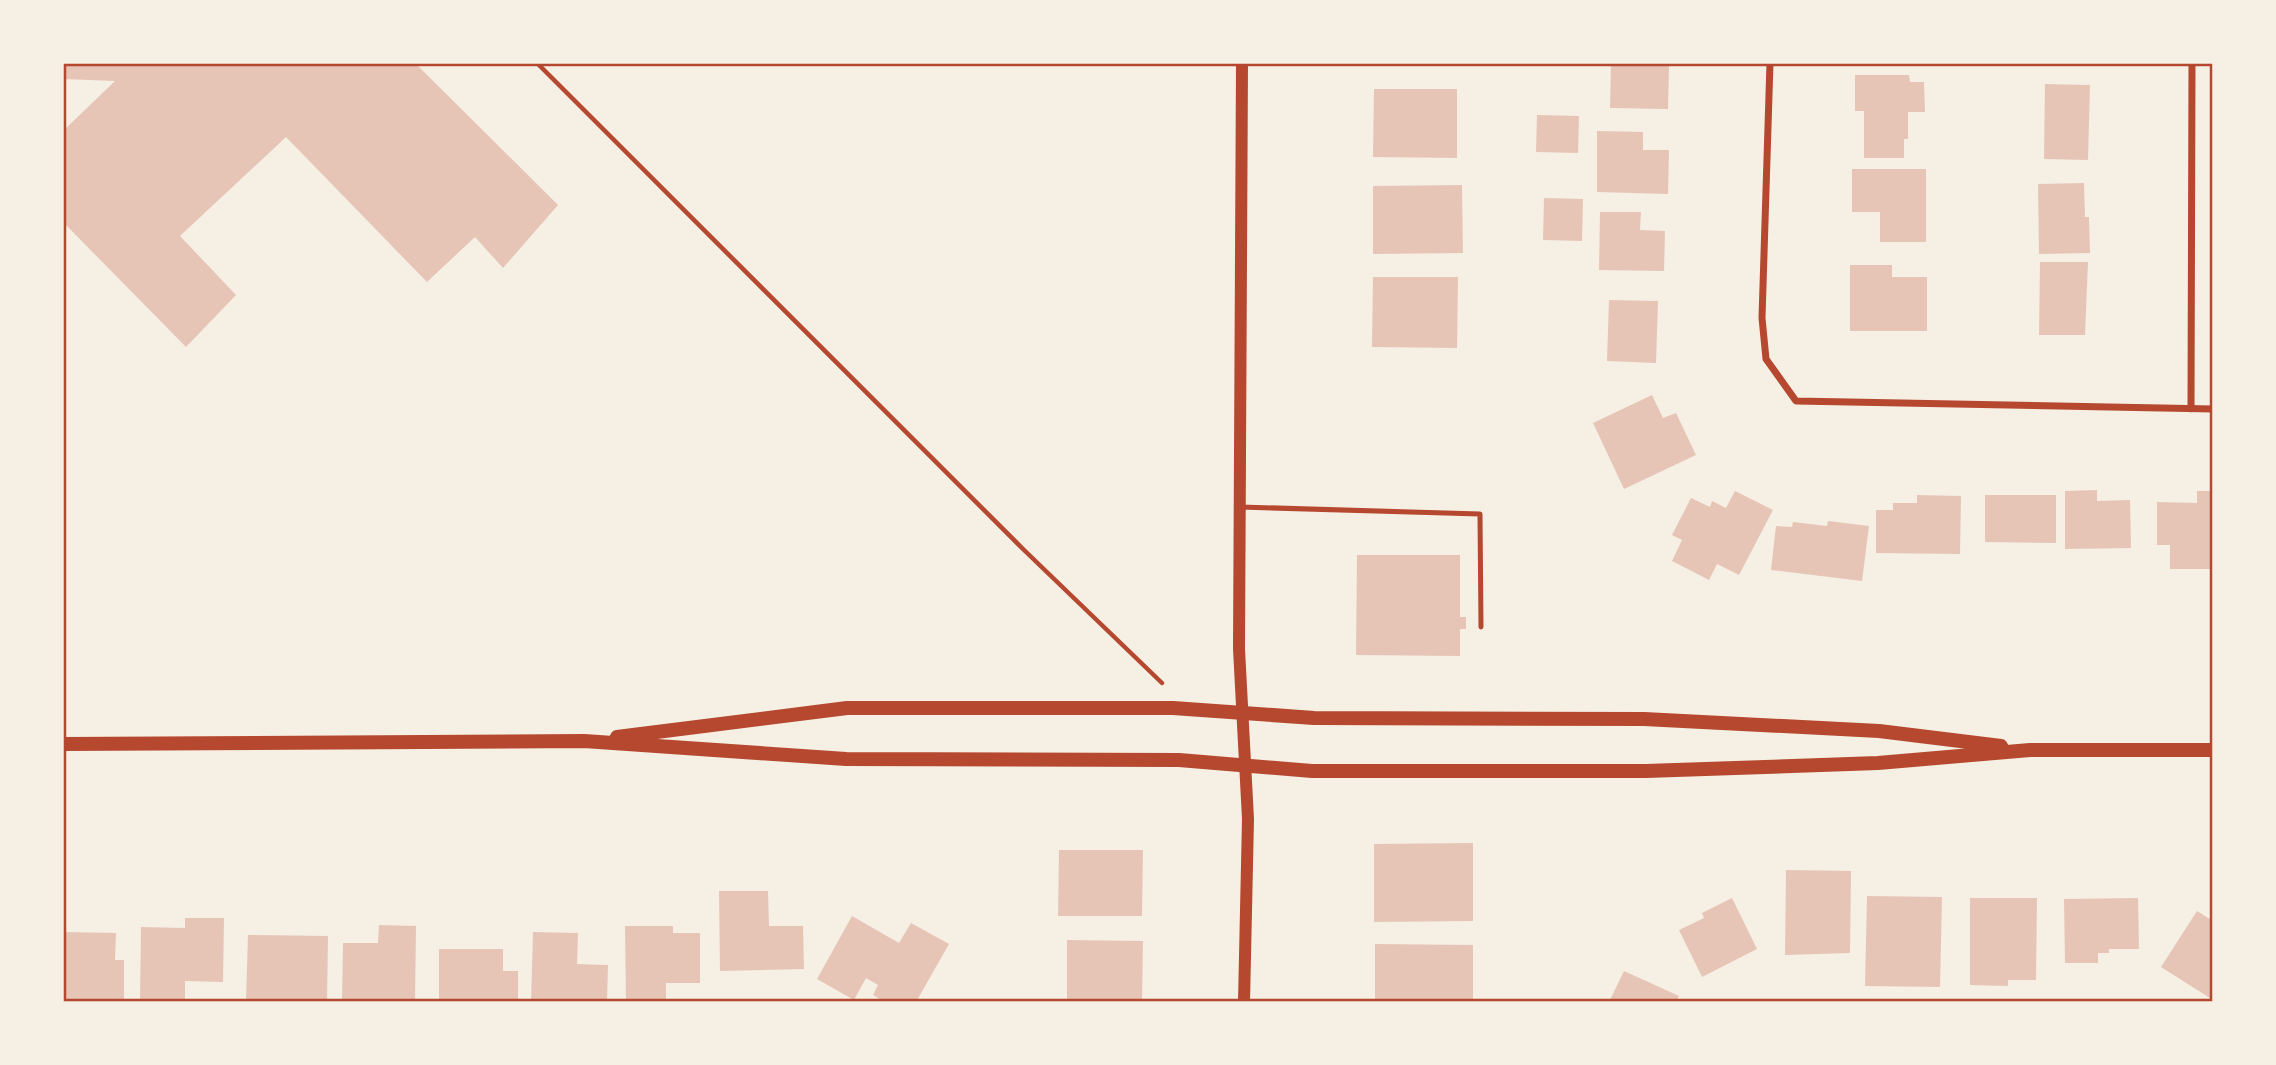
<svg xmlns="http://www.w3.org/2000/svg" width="2276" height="1065" viewBox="0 0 2276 1065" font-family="'Roboto Serif',serif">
<rect width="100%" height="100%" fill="#f6efe4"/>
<path fill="#e6c5b7" d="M63,63H415L558,205L503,268L475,237L427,282L286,137L180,236L236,295L186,347L63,222V131L115,81L63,79Z
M1611,63H1660V66H1669L1668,109L1610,108Z
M1855,75H1909L1910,82H1924L1925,112H1908V139H1904V158H1864V111H1855Z
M2045,84L2090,85L2088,160L2044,159Z
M1374,89H1457V158L1373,157Z
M1537,115L1579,116L1578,153L1536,152Z
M1597,131L1643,132V150H1669L1668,194L1597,192Z
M1852,169H1926V242H1880V212H1852Z
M2084,183L2085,217H2089L2090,253L2039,254L2038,184Z
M1462,185L1463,253L1373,254V186Z
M1544,198L1583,199L1582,241L1543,240Z
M1600,212H1641L1640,230L1665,231L1664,271L1599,270Z
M2040,262H2088L2085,335H2039Z
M1850,265H1892V277H1927V331H1850Z
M1373,277H1458L1457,348L1372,347Z
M1609,300L1658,301L1656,363L1607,361Z
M1652,395L1663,418L1676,413L1696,455L1624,489L1593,423Z
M2097,490V501L2130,500L2131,548L2065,549V491Z
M1735,491L1773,510L1739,575L1717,564L1709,580L1672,561L1682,540L1672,535L1691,498L1710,507L1712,501L1726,508Z
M2197,491H2213V569H2170V545H2157V502L2197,503Z
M1917,495L1961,496L1960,554L1876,553V510H1893V503H1917Z
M1985,495H2056V543L1985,542Z
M1828,521L1869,526L1862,581L1771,570L1776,526L1792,527L1793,522L1827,526Z
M1357,555H1460V617H1466V629H1460V656L1356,655Z
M1473,843V921L1374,922V844Z
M1059,850H1143L1142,916H1058Z
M1786,870L1851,871L1850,953L1785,955Z
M719,891H768L769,926H803L804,969L720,971Z
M1867,896L1942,897L1940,987L1865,986Z
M1732,898L1757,949L1702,977L1679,930L1704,918L1702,913Z
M1970,898H2037L2036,980H2008V986L1970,985Z
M2138,898L2139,949H2109V953H2098V963H2065L2064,899Z
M2197,911L2213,921V1000L2161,967Z
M852,916L899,943L911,923L949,944L916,1002H885L873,995L878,985L866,978L854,1000L817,979Z
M185,918H224L223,982L185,981V1002H140L141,927L185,928Z
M379,925L416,926L415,1002H342L343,943H378Z
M625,926H673V933H700V983H666V1002H626Z
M63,932L116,933L115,960H124V1000L63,1002Z
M533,932L578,933L577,964L608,965L607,1001L531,1002Z
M248,935L328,936L327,1002L246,1001Z
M1067,940L1143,941L1142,1002H1067Z
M1375,944L1473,945V1002H1375Z
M439,949H503V971H518V1002H439Z
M1624,971L1679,996L1676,1002H1609Z"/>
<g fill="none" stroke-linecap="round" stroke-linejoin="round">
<path stroke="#b5482f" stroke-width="4.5" d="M537,63L1024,550L1162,683"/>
<path stroke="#b5482f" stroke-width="5" d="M1240,507L1480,514L1481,627"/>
<path stroke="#b5482f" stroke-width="7" d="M1770,63L1762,318L1766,359L1796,401L2213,409
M2191,409L2192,63"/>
<path stroke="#b5482f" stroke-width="12" d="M1242,63L1239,649L1248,819L1244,1002"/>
<path stroke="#b5482f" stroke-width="14" d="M617,737L847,708H1173L1314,718L1644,719L1879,731L2001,746
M63,744L584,741L846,759L1179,760L1312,771H1646L1878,763L2030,750H2213"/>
</g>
<rect width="2276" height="1065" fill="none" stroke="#f6efe4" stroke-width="130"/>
<rect x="65" y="65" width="2146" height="935" fill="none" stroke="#b5482f" stroke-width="2.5"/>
</svg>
